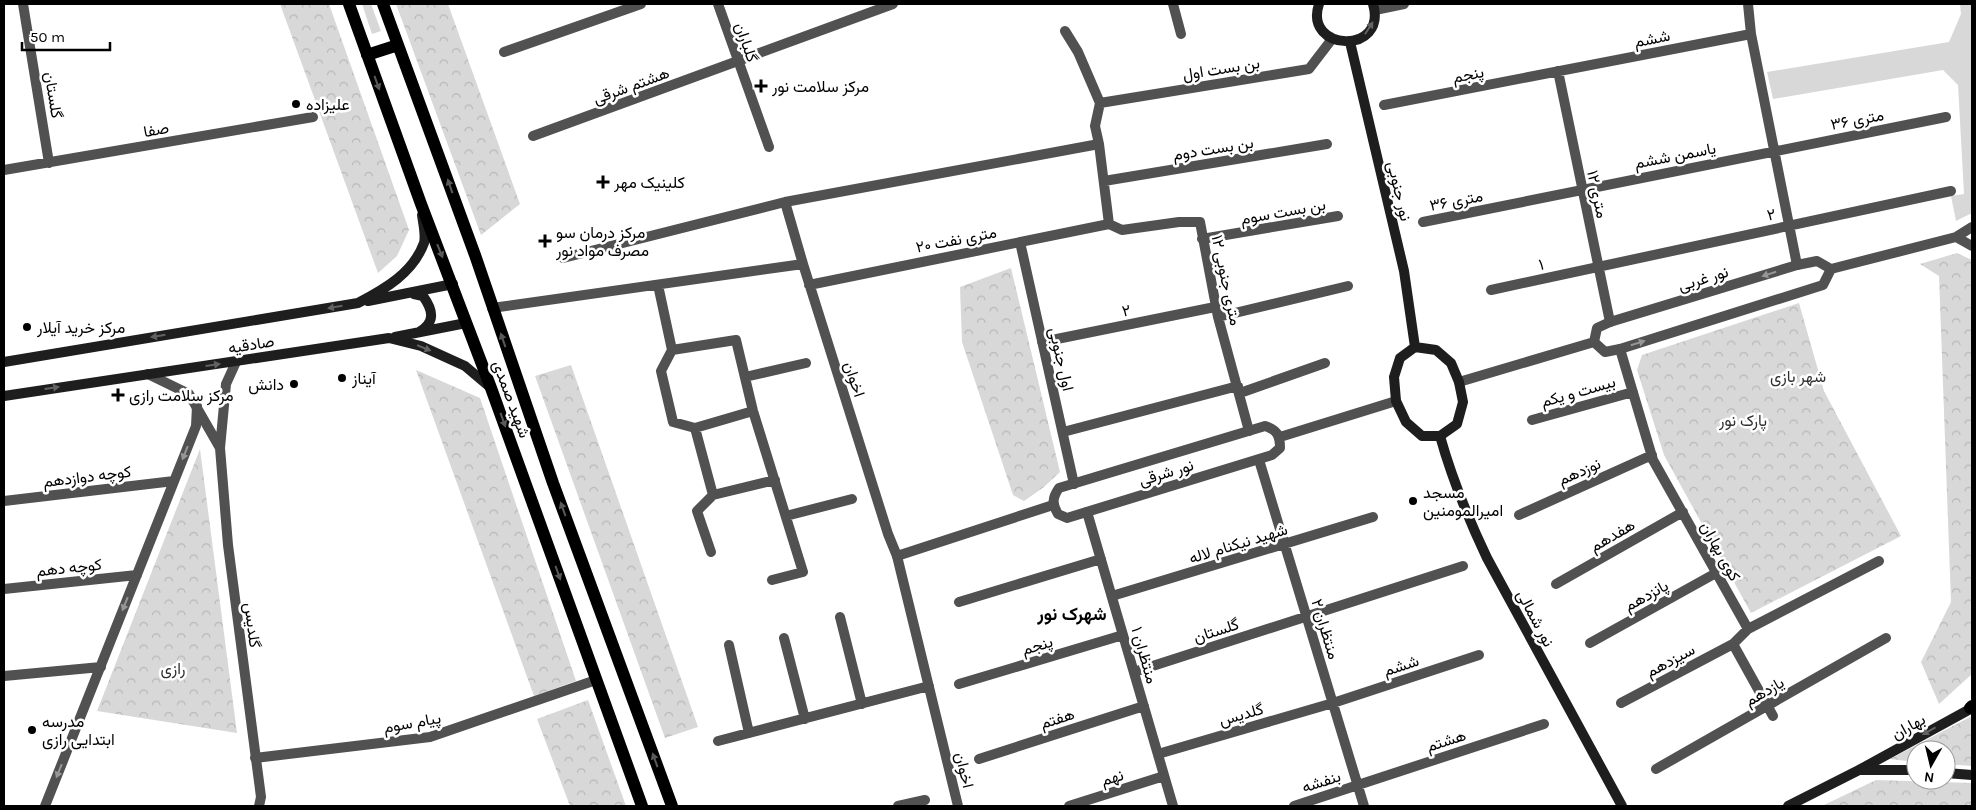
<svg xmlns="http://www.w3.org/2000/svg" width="1976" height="810" viewBox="0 0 1976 810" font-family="Karla,Vazirmatn,sans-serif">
<defs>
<pattern id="forest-crowns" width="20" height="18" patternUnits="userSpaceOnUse" patternTransform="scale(1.25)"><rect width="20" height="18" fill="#d8d8d8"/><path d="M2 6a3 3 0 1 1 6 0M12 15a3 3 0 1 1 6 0" fill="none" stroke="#b8b8b8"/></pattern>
</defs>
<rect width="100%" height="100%" fill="#fff"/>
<path fill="#d8d8d8" d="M362,4H371L381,31L372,34Z
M1960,4H1972V213L1956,221L1951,196L1964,194L1958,85L1943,70L1773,99L1767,72L1949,42L1961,14Z"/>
<path fill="url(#forest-crowns)" d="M280,4H329L409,230L397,256L378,273Z
M396,4H448L520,204L481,235Z
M1957,253L1972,260V674L1939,704L1921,662L1951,602L1939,276L1920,264Z
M1011,268L1060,472L1044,487L1024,501L1013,495L962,342L960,287Z
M1799,303L1824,391L1901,536L1751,613L1664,455L1637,370L1642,355Z
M571,365L698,727L665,738L535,376Z
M416,370L480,398L576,681L534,696Z
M200,449L237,733L97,711Z
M588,700L626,806H570L537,719Z
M1972,716V766L1946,764V750H1916V762L1890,759Z
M1876,780L1972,783V806L1824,805Z"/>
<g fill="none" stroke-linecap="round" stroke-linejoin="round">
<path stroke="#515151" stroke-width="10" d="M23,4L49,163
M1173,4L1181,34
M1748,4L1751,34L1797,265
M1065,31L1078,52L1100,103L1095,126L1099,144L1109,224L1122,230L1179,222H1200L1218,317L1249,431
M504,52L641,4
M1558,71L1610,322
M1100,103L1309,69L1332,39
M1384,105L1751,34
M533,136L893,4
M4,170L313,117
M1104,181L1327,144
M1423,222L1946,117
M1202,239L1338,216
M1020,242L1074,484
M563,258L785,202
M803,264L785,202L1099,144
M658,285L672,350L661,371L673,422L695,428L753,411
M809,285L1109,224
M1491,290L1951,191
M492,308L803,264L888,534L897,556L958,806
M1218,317L1348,286
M1042,342L1215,307
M1620,349L1653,460L1748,629L1879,561
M672,350L736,340L753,411L803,572L772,580
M745,377L806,363
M1240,393L1325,363
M1532,420L1633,392
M695,428L713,495
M1063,432L1238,386
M1259,460L1364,806
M4,501L174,481
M1087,512L1173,806
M1519,515L1652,455
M786,516L852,499
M711,552L697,511L713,495L775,480
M1556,584L1683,512
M4,589L137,575
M1112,596L1373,517
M959,602L1101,559
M840,617L862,704
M1748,629L1733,644L1773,716
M784,638L805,719
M1590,643L1716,573
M729,645L749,733
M1134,672L1463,566
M4,676L101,667
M959,684L1123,635
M1621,703L1733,644
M718,741L929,686
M1158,754L1333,703L1479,655
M255,758L430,737L596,680
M979,759L1144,706
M1656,769L1886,638
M45,806L196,426L197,406
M898,806L925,800
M1069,806L1164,776
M1294,806L1544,724"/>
<path stroke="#515151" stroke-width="10" d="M718,4L769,147
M1375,10L1404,4
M1972,227L1956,237L1972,246
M1594,342L1597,328L1610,322L1797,265L1817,261L1831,269L1956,237
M1594,342L1605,352L1620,349L1823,285L1831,269
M236,362L226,384L220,448L228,545L261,797L259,806
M148,374L189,394L220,448
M1459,382L1594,342
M1265,426C1277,430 1280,435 1280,448L1272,455L1067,518L1058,514C1052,504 1052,498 1059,488Z
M1280,437L1396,401
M897,556L1053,505"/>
<path stroke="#1e1e1e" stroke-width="10" d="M1319,4C1303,52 1388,55 1373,4
M1350,42L1404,271L1415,347
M414,294L423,296C433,310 436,322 419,332
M368,301L453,284
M395,337L466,323
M1415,347L1436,350L1451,363L1459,382L1463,402L1457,424L1440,436H1422L1406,422L1396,401L1394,377L1400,358Z
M4,362L358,303C385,289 413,273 424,243C426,235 423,223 422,215
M4,396L389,338L421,346L465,366L491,388
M1440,436C1452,479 1468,518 1487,558L1622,806
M1916,770H1859L1972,708
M1946,773L1972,775
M1788,806L1859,770"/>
<path stroke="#000" stroke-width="12" d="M349,4L421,204L491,388L642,806
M383,4L475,255L553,483L672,806
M367,55L398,45
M1970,708L1972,706"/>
</g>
<defs><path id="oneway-solid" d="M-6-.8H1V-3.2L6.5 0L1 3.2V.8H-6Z" transform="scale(1.25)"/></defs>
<g fill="#626262">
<use href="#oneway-solid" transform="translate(1369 28) rotate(-57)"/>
<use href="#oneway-solid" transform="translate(335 307) rotate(170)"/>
<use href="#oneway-solid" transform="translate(158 336) rotate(171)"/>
<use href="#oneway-solid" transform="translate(424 348) rotate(22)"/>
<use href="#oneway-solid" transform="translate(213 365) rotate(-8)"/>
<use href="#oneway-solid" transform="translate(52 388) rotate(-8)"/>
<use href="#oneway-solid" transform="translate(1929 731) rotate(151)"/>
</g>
<g fill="#595959">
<use href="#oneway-solid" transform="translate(377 83) rotate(70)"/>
<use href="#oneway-solid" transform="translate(450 186) rotate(-109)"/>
<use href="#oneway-solid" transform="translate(440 251) rotate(68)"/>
<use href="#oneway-solid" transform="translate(503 340) rotate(-109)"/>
<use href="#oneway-solid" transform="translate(503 420) rotate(70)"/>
<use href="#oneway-solid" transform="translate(563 509) rotate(-110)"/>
<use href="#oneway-solid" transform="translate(558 573) rotate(70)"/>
<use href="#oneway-solid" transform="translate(655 760) rotate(-110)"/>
</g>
<g fill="#979797">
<use href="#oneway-solid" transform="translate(1769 274) rotate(163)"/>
<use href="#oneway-solid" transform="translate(1638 343) rotate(-17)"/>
<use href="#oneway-solid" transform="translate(185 453) rotate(112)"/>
<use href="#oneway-solid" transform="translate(125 604) rotate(112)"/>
<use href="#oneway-solid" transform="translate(59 771) rotate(112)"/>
</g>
<g fill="#000" stroke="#fff" stroke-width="2">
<path d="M758.5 78.5h5v5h5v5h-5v5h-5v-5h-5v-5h5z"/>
<circle cx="296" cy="104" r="5"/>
<path d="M600.5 174.5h5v5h5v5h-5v5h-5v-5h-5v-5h5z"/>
<path d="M542.5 233.5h5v5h5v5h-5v5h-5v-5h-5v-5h5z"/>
<circle cx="27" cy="327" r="5"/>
<circle cx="342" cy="378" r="5"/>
<circle cx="294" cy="384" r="5"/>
<path d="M115.5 387.5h5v5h5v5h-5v5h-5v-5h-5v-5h5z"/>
<circle cx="1413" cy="501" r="5"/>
<circle cx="32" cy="730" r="5"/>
</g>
<g text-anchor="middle" stroke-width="5" stroke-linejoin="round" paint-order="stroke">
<g font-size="16" fill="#000" stroke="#fff">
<text transform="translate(1652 38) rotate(-11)" y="6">ششم</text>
<text transform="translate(747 42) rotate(71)" y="6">گلباران</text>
<text transform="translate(1221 68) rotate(-9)" y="6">بن بست اول</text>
<text transform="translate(1468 74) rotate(-11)" y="6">پنجم</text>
<text transform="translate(631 85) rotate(-20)" y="6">هشتم شرقی</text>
<text transform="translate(54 95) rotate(81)" y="6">گلستان</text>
<text transform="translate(1857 119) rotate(-11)" y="6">۳۶ متری</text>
<text transform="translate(156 129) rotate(-10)" y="6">صفا</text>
<text transform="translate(1213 148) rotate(-9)" y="6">بن بست دوم</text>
<text transform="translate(1675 155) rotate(-11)" y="6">یاسمن ششم</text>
<text transform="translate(1400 191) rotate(77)" y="6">نور جنوبی</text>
<text transform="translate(1598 194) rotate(78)" y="6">۱۲ متری</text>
<text transform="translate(1456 200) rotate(-11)" y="6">۳۶ متری</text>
<text transform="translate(1283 211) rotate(-10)" y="6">بن بست سوم</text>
<text transform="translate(1771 214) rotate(-12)" y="6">۲</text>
<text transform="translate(956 239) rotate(-11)" y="6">۲۰ متری نفت</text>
<text transform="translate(1541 264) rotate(-12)" y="6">۱</text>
<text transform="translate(1703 278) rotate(-17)" y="6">نور غربی</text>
<text transform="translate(1227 280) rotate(78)" y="6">۱۲ متری جنوبی</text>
<text transform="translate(1126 310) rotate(-12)" y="6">۲</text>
<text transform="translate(251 344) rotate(-9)" y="6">صادقیه</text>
<text transform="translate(1062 359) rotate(77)" y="6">اول جنوبی</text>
<text transform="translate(855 379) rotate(72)" y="6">اخوان</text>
<text transform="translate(1578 391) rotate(-16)" y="6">بیست و یکم</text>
<text transform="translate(512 399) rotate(70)" y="6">شهید صمدی</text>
<text transform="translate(1579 471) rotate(-24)" y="6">نوزدهم</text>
<text transform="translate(1166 472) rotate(-17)" y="6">نور شرقی</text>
<text transform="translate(87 476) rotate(-7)" y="6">کوچه دوازدهم</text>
<text transform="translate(1612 535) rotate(-30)" y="6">هفدهم</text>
<text transform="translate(1238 543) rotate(-17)" y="6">شهید نیکنام لاله</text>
<text transform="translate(1721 551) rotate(61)" y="6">کوی بهاران</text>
<text transform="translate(69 567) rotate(-6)" y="6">کوچه دهم</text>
<text transform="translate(1646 595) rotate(-29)" y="6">پانزدهم</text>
<text transform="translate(1536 618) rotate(62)" y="6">نور شمالی</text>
<text transform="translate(253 625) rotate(83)" y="6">گلدیس</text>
<text transform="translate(1326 629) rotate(73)" y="6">منتظران ۲</text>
<text transform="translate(1216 630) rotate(-18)" y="6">گلستان</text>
<text transform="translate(1037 645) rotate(-17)" y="6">پنجم</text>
<text transform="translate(1145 655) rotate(74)" y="6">منتظران ۱</text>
<text transform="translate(1670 660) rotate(-28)" y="6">سیزدهم</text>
<text transform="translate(1401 665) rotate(-18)" y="6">ششم</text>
<text transform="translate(1764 691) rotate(-30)" y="6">یازدهم</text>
<text transform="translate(1241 714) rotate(-16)" y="6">گلدیس</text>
<text transform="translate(1057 718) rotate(-18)" y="6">هفتم</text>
<text transform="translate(412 722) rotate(-10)" y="6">پیام سوم</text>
<text transform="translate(1908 726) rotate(-29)" y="6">بهاران</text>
<text transform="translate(1446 740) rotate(-18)" y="6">هشتم</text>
<text transform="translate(965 770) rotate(77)" y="6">اخوان</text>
<text transform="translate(1112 777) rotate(-17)" y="6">نهم</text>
<text transform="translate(1321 781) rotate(-18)" y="6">بنفشه</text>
</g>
<g font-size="16" fill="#000" stroke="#fff" text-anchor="start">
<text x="772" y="92">مرکز سلامت نور</text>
<text x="306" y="110">علیزاده</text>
<text x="614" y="188">کلینیک مهر</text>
<text x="556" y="238">مرکز درمان سو<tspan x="556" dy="18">مصرف مواد نور</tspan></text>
<text x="37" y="333">مرکز خرید آیلار</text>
<text x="352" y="384">آیناز</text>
<text x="284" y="390" text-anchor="end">دانش</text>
<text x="129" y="401">مرکز سلامت رازی</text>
<text x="1423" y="498">مسجد<tspan x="1423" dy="18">امیرالمومنین</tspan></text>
<text x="42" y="727">مدرسه<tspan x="42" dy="18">ابتدایی رازی</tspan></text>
</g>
<g font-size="16" fill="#2f2f2f" stroke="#fff">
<text x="1798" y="382">شهر بازی</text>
<text x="1743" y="426">پارک نور</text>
<text x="173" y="674">رازی</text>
</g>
<g font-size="18" font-weight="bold" fill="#000" stroke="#fff">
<text x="1072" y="620">شهرک نور</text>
</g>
</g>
<rect width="1976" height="810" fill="none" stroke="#000000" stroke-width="10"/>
<g transform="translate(1931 765) rotate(188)"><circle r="24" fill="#ffffff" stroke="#999999"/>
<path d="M0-4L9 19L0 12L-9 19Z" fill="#000000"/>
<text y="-8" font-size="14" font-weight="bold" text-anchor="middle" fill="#000000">N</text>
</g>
<path d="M22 42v8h88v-8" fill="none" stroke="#000000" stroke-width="2.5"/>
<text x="30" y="42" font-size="15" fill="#000000" stroke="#ffffff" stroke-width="4" paint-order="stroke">50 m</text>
</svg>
